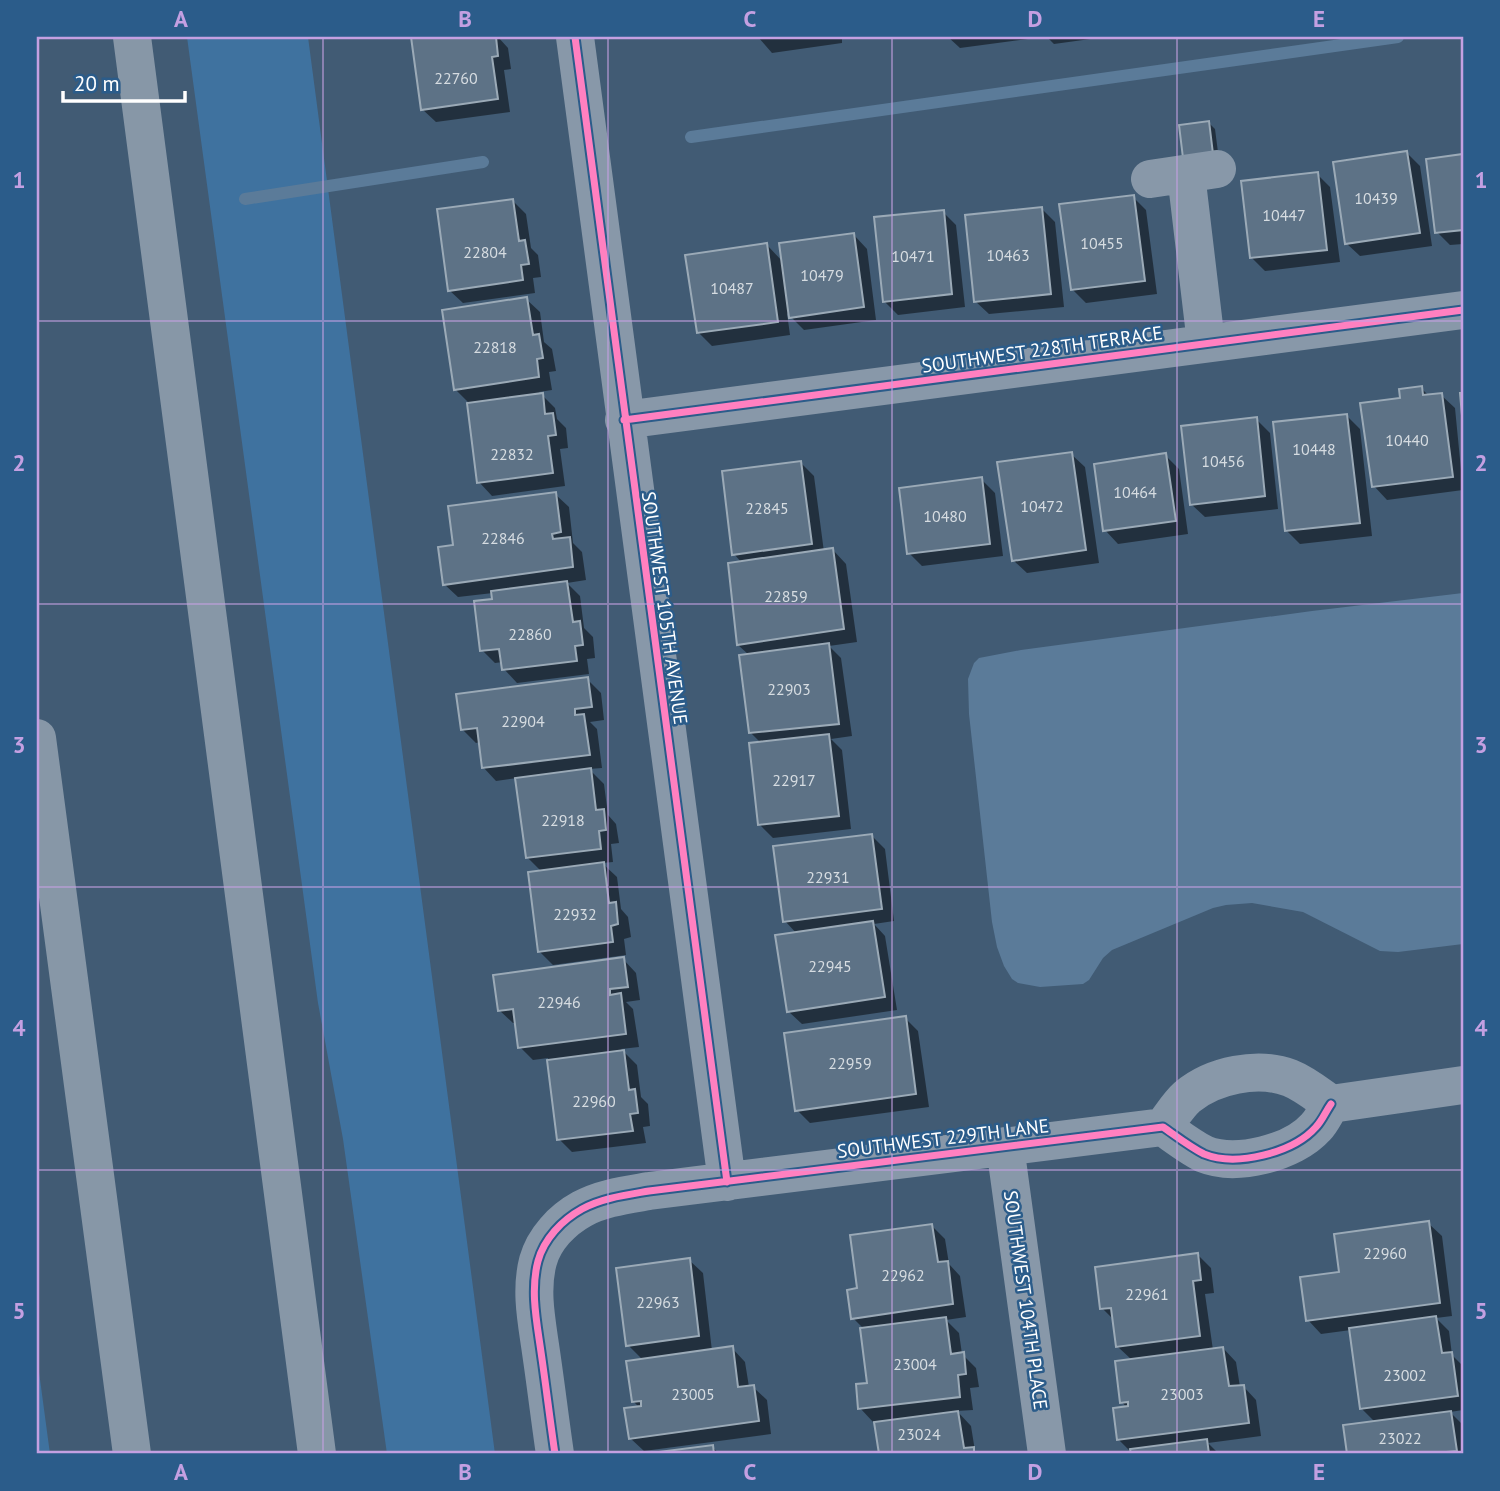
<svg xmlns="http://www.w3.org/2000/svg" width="1500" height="1491" viewBox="0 0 1500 1491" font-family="'PT Sans',sans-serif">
<rect width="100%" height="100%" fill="#415b74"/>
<path fill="#3f729f" d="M187,37H308L495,1454H387L343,1139L318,1003Z
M37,1357L50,1454H37Z"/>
<path fill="#5b7b99" d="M1463,593V944L1398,952L1380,951L1303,912L1252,903L1226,905L1213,908L1112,950L1103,958L1089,980L1083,984L1040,987L1018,983L1012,979L1004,966L997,947L992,922L969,714L968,679L974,663L979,658L1021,650L1312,611Z"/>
<path fill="#0007" d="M413,37H498L508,48L511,69L504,70L510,112L436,122L422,109Z
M758,37H842V43L772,53Z
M948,37H1027L1028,39L960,48Z
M1047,37H1105L1054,44Z
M1209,123L1215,129L1219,160L1181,126Z
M1407,153L1420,166L1432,246L1360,256L1346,243Z
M1463,156V244L1450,245L1437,232L1428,160Z
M1317,174L1330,187L1340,262L1265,271L1252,258Z
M1133,197L1146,210L1157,294L1086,303L1072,289Z
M513,201L526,214L531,248L538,255L541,277L533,278L535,293L463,303L449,290Z
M1042,209L1055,222L1064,307L989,314L975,301Z
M943,212L956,225L965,307L898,315L884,301Z
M854,235L867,249L876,320L804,330L787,313L790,335L712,346L698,332L767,245L783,262Z
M526,299L540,312L544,342L552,349L556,371L549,372L552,390L539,392L555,408L557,419L566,428L568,448L560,449L565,486L492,496L479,482L470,404L456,390Z
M1421,388L1429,396L1441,395L1455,408L1463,490L1387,500L1374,486L1402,399Z
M1347,416L1360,429L1372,536L1300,544L1287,531Z
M1256,419L1270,433L1278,509L1205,517L1191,504Z
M1071,454L1085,467L1099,563L1027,573L1013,560Z
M1165,455L1179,469L1188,534L1118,544L1105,530Z
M801,463L814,476L824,552L833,550L846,564L857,642L829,646L841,658L852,736L831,739L842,750L851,829L773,838L760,825L761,743L750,732L749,655L738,645L742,563L734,554Z
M981,479L995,493L1003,556L922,566L909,553Z
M555,494L569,507L573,543L582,552L586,580L567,583L580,596L584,628L593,637L595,658L587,659L589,674L517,683L504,669L503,662L495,663L482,650L494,600L493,593L458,597L444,584L455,547Z
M587,679L601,693L604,720L590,722L597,729L602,768L589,769L604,784L608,815L616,824L619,843L611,844L613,862L602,863L617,877L621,909L628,917L631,937L624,939L626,955L553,965L539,951L542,872L527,857L517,778L496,781L483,767L480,742L476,743L462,729Z
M871,835L885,849L894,921L874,924L885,936L897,1010L802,1024L788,1011L797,934L785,921Z
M623,959L636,973L640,1000L626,1002L633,1009L639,1047L621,1049L637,1065L641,1097L648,1104L650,1126L643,1127L646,1143L572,1152L559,1139L548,1058L533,1060L520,1047L517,1023H513L499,1010Z
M905,1018L918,1031L929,1107L810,1123L797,1110Z
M1428,1223L1442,1236L1452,1316L1436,1318L1449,1331L1452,1355L1463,1366V1410L1450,1412L1463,1425V1454H1349L1345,1426L1375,1422L1362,1409L1351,1330L1321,1334L1308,1320L1341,1273Z
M932,1226L945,1239L949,1264L960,1276L966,1317L946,1320L959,1333L962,1354L976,1368L979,1387L970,1388L973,1410L957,1411L971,1426L975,1451L978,1454H881L876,1421L873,1422L860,1408L869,1384L864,1329L853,1318L859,1289Z
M1198,1255L1211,1268L1214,1293L1205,1294L1213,1350L1223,1348L1236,1362L1240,1387L1243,1386L1256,1400L1261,1436L1208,1443L1219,1454H1133L1118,1439L1127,1408L1122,1402L1132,1360L1118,1347L1114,1320L1102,1308Z
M689,1260L703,1273L712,1351L732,1348L745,1362L749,1387H753L767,1400L771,1434L644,1451L630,1438L640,1408L633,1401L643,1360L628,1345Z
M712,1447L720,1454H656Z"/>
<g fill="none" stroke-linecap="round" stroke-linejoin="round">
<path stroke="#5b7b99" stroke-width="12" d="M691,137L1398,37
M245,199L483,162"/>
</g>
<path fill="#5d7286" stroke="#9baab7" stroke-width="2" d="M411,37H496L498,56L492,57L498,99L421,110Z
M1209,121L1213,154L1183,158L1179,125Z
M1407,151L1420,233L1345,244L1333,162Z
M1463,154V230L1435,233L1426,159Z
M1318,172L1327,250L1250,258L1241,181Z
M1134,195L1145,281L1071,290L1059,204Z
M513,199L519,241L525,240L529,264L521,265L523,280L448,291L437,209Z
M1042,207L1051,294L974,302L965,215Z
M944,210L952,294L883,302L874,217Z
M854,233L864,307L789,318L779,243Z
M767,243L778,322L697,333L685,255Z
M527,297L533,335L539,334L543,358L537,359L539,377L454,390L442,310Z
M1422,386L1423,395L1442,393L1453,477L1372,487L1360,403L1400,398L1399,389Z
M543,393L545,414L553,413L556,435L548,436L553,473L477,483L467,403Z
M1460,393H1463V427Z
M1347,414L1360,523L1285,531L1273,422Z
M1257,417L1265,496L1190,505L1181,426Z
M1072,452L1086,550L1012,561L997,462Z
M1166,453L1176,521L1103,531L1094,464Z
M801,461L812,544L732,555L722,471Z
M982,477L990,544L907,554L899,488Z
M556,492L561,532L552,534L553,539L570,537L573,567L443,585L438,547L453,545L448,506Z
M833,548L844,629L737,645L728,563Z
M567,581L573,622L580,621L583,645L575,646L577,661L502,670L499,649L480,651L474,601L492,599L491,591Z
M829,643L839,724L749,733L739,655Z
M588,677L592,707L575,709V715L584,714L590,755L482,768L477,728L461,730L456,694Z
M829,734L839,816L758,825L749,743Z
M591,768L596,810L604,809L606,830L599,831L601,849L526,858L515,778Z
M872,834L882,909L783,922L773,846Z
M604,862L609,903L616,902L618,924L611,926L613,942L538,952L528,872Z
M873,921L885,997L787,1012L775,935Z
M624,957L628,987L610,989V995L621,993L626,1034L518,1048L513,1009L498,1011L493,975Z
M906,1016L916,1094L795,1111L784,1033Z
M624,1050L629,1090L635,1089L638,1113L630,1114L633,1131L557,1140L547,1060Z
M1429,1221L1440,1303L1306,1321L1300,1277L1339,1272L1334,1234Z
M932,1224L938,1262L948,1261L953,1304L851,1319L847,1290L857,1288L850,1235Z
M1198,1253L1201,1280L1193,1281L1200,1336L1116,1347L1111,1308L1100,1309L1095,1267Z
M690,1258L699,1336L626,1346L616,1268Z
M1436,1316L1442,1353L1452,1352L1458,1396L1360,1409L1349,1328Z
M946,1317L951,1354L964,1352L966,1374L958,1375L960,1397L858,1409L856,1384L867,1383L860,1328Z
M733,1346L738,1387L754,1385L759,1421L629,1439L624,1408L641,1406V1401L632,1402L626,1361Z
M1223,1347L1229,1386L1244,1385L1249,1423L1117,1440L1113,1408L1128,1406V1402L1120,1403L1115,1361Z
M958,1411L964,1448L974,1447V1454H879L874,1422Z
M1451,1411L1457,1451L1447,1452V1454H1347L1343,1425Z
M1207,1439L1209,1454H1131L1130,1449Z
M713,1445L714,1454H643Z"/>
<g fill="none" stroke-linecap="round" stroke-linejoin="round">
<path stroke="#8898a9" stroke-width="38" d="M575,37L727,1182
M1186,174L1206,343
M1150,179L1217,169
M624,420L1463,310
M1163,1127C1171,1117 1178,1105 1187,1097C1213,1075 1258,1066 1290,1078C1305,1084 1318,1095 1331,1104L1463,1085
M1005,1146L1047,1454
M555,1454C550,1420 546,1386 541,1352C537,1323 530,1291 538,1261C544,1239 562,1220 582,1209C602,1198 626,1195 649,1191L1163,1127C1176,1136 1190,1147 1204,1154C1236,1167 1293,1153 1316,1127C1322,1121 1326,1111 1331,1104"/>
<path stroke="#8797a7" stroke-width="38" d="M132,37L317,1454
M37,738L132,1454"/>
<g stroke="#2b5c8a" stroke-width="11">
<path id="cycleway" d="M575,37L727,1182
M624,420L1463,310
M555,1454C550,1420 546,1386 541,1352C537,1323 530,1291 538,1261C544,1239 562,1220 582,1209C602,1198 626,1195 649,1191L1163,1127C1176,1136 1190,1147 1204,1154C1236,1167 1293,1153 1316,1127C1322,1121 1326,1111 1331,1104"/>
</g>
<use href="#cycleway" stroke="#ff80c0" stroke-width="7"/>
</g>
<path fill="none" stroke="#c4a0e2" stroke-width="2" stroke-opacity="0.55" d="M323,37V1454M608,37V1454M892,37V1454M1177,37V1454M37,321H1463M37,604H1463M37,887H1463M37,1170H1463"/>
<g text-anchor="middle" stroke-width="5" stroke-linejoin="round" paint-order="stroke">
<g font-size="16" fill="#d6dce1">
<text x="456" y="84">22760</text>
<text x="1376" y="204">10439</text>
<text x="1284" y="221">10447</text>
<text x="1102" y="249">10455</text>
<text x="485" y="258">22804</text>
<text x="1008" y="261">10463</text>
<text x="913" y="262">10471</text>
<text x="822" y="281">10479</text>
<text x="732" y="294">10487</text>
<text x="495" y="353">22818</text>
<text x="1407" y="446">10440</text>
<text x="1314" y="455">10448</text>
<text x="512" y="460">22832</text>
<text x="1223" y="467">10456</text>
<text x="1135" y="498">10464</text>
<text x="1042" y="512">10472</text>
<text x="767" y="514">22845</text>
<text x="945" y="522">10480</text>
<text x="503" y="544">22846</text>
<text x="786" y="602">22859</text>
<text x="530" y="640">22860</text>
<text x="789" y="695">22903</text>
<text x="523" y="727">22904</text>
<text x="794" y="786">22917</text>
<text x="563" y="826">22918</text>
<text x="828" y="883">22931</text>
<text x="575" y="920">22932</text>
<text x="830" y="972">22945</text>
<text x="559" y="1008">22946</text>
<text x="850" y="1069">22959</text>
<text x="594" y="1107">22960</text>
<text x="1385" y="1259">22960</text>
<text x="903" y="1281">22962</text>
<text x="1147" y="1300">22961</text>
<text x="658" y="1308">22963</text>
<text x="915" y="1370">23004</text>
<text x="1405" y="1381">23002</text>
<text x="693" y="1400">23005</text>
<text x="1182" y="1400">23003</text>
<text x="919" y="1440">23024</text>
<text x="1400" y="1444">23022</text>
</g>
<g font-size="19" fill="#fff" stroke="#2b5c8a">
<text transform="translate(1042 349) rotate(-8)" y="7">SOUTHWEST 228TH TERRACE</text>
<text transform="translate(665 608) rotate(82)" y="7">SOUTHWEST 105TH AVENUE</text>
<text transform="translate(943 1138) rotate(-7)" y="7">SOUTHWEST 229TH LANE</text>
<text transform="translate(1026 1300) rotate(82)" y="7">SOUTHWEST 104TH PLACE</text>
</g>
</g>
<rect width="1500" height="1491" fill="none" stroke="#2b5c8a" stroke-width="77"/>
<path d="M63 91v10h122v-10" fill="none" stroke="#ffffff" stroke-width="3.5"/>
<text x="74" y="91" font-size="21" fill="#ffffff" stroke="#2b5c8a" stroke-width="5" paint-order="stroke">20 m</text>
<rect x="38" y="38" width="1424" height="1414" fill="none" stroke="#c4a0e2" stroke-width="2.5"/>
<g font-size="23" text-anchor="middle" font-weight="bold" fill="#c4a0e2">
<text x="181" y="27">A</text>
<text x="465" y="27">B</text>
<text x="750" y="27">C</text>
<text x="1035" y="27">D</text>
<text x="1319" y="27">E</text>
<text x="19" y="188">1</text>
<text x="1481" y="188">1</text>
<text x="19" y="471">2</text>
<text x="1481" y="471">2</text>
<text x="19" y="753">3</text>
<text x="1481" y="753">3</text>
<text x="19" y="1036">4</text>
<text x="1481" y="1036">4</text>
<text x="19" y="1319">5</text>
<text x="1481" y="1319">5</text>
<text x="181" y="1480">A</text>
<text x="465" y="1480">B</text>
<text x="750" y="1480">C</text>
<text x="1035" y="1480">D</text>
<text x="1319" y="1480">E</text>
</g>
</svg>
